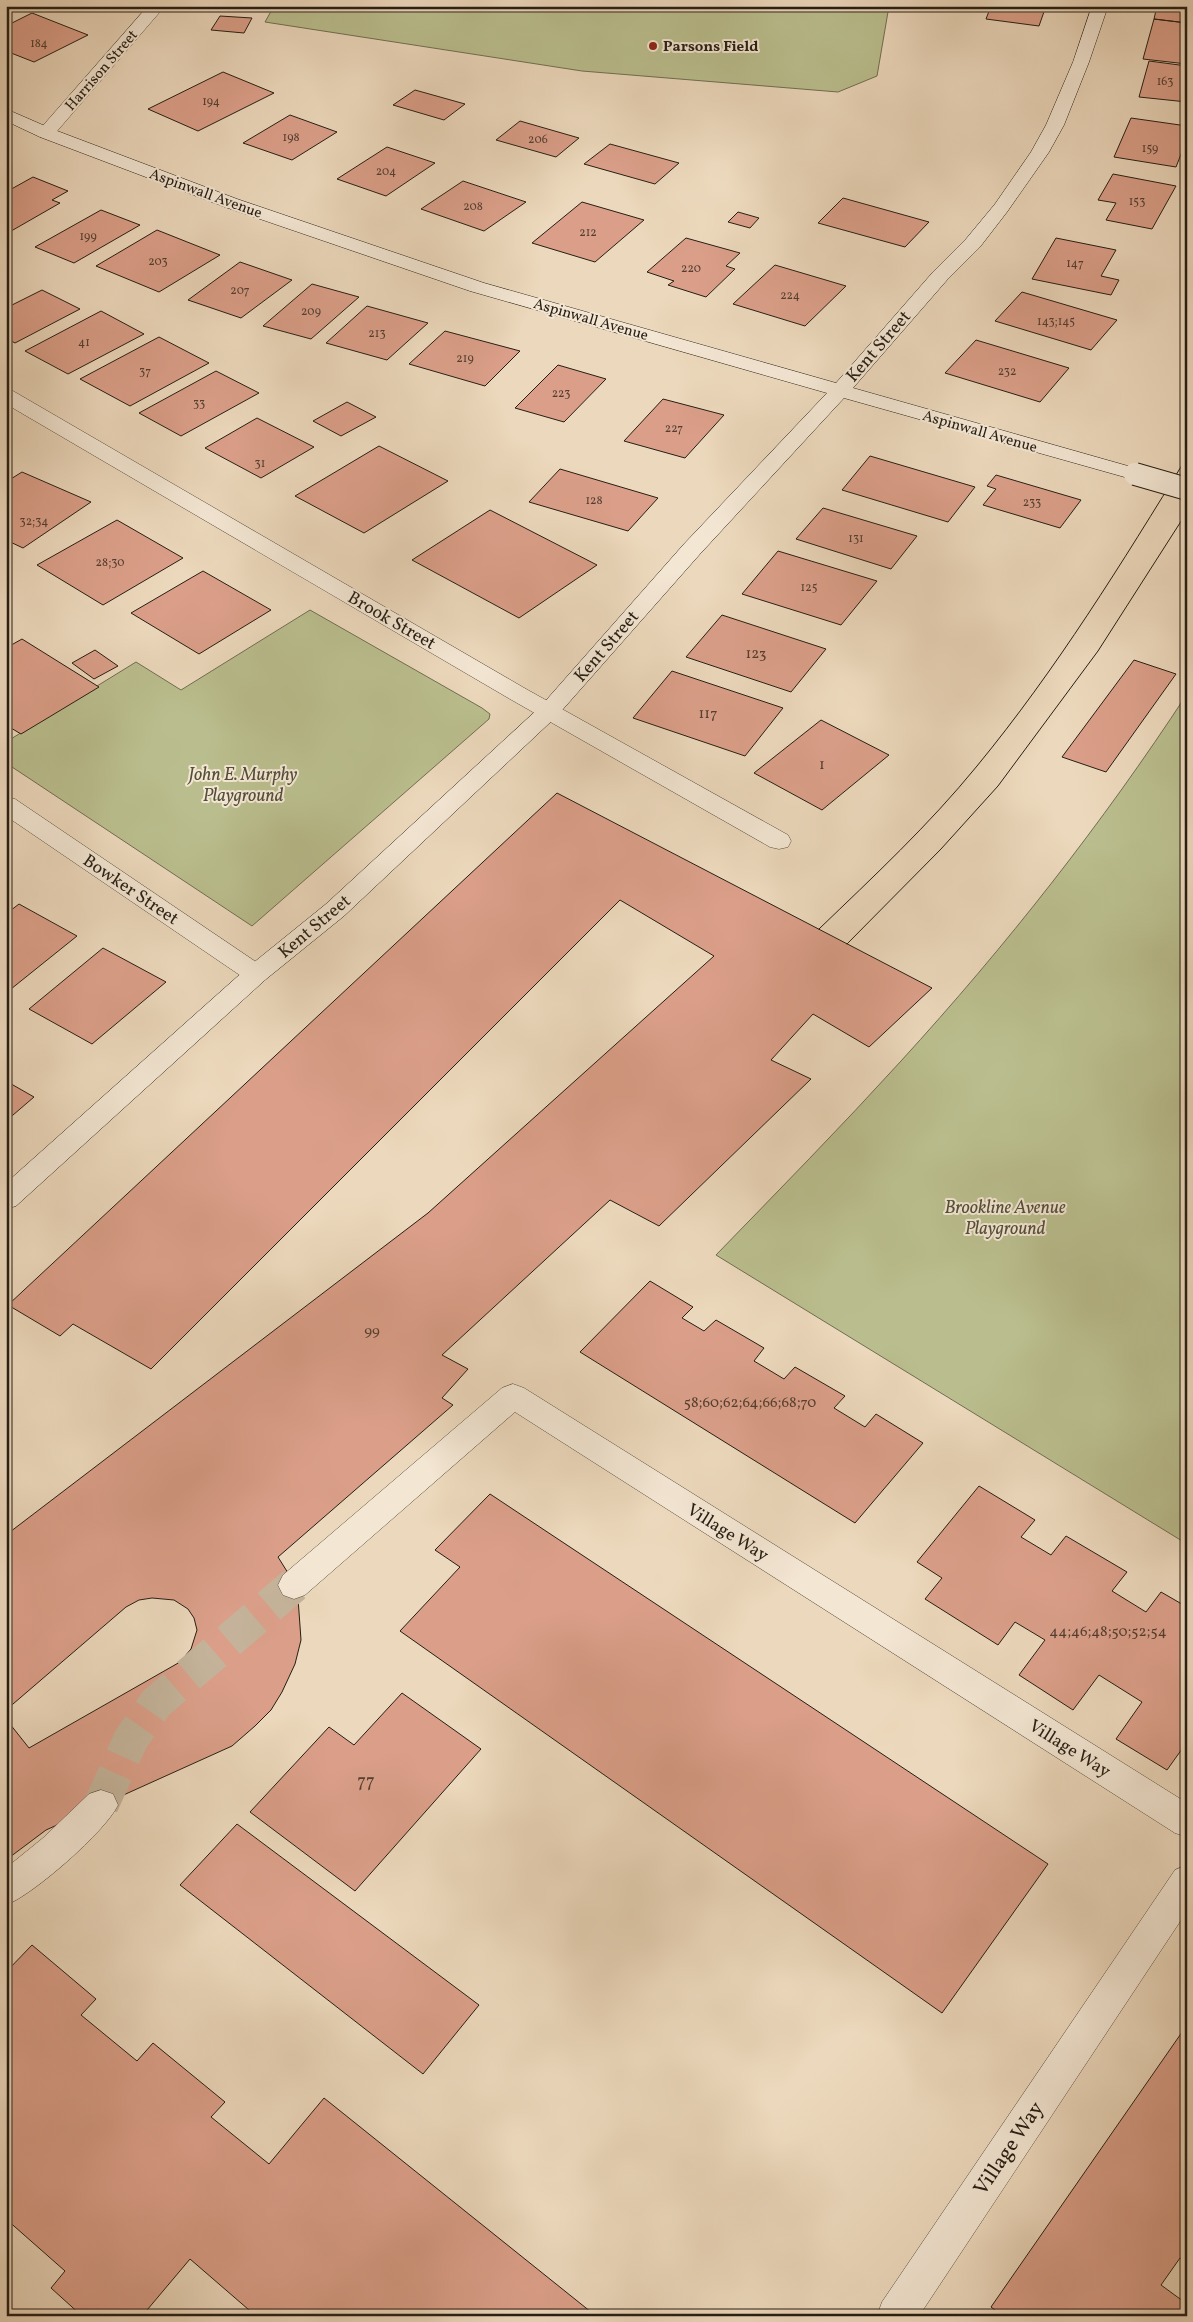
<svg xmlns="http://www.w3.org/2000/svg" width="1193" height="2322" viewBox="0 0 1193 2322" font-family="Vollkorn,serif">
<rect width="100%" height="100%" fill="#ecd8bc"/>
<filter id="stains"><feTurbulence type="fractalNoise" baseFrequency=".004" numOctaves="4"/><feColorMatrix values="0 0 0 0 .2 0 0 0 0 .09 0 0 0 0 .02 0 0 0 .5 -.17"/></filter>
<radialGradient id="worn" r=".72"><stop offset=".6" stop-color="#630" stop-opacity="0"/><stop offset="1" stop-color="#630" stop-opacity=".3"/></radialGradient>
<path fill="#babe8e" stroke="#706e51" d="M274,6H889L877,76L838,92L582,71L265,22Z
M310,610L482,708L490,714L489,719L252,926L6,763V742L136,662L181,690Z
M1187,694V1544L716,1255C778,1191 841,1127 901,1061C1006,946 1102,824 1187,694Z"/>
<path fill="#db9f89" stroke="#261e14" d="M991,6H1046L1039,26L986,19Z
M1157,6H1187V23L1154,19Z
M32,13L88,35L34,62L6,51V26Z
M220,16L252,18L244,33L211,30Z
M1154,19L1187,23V64L1143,59Z
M1149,61L1187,66V102L1139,97Z
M223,72L274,93L198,131L148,109Z
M415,90L465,104L444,120L393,105Z
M290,115L337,132L292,160L243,143Z
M1131,118L1187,126V139L1176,167L1114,157Z
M520,121L579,138L556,157L496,140Z
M610,144L679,163L655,184L584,164Z
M387,147L435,163L386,196L337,179Z
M1113,174L1176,186L1152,229L1106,220L1116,203L1098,200Z
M33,177L68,191L52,200L60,203L6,234V192Z
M463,181L526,202L484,231L421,209Z
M843,198L929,222L905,247L818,223Z
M582,202L644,220L595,262L532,243Z
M101,210L140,225L74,263L35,247Z
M738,212L759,218L750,228L728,222Z
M157,230L220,255L159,292L96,266Z
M686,238L740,253L726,266L735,269L706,297L668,285L674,281L647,272Z
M1056,238L1116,250L1101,276L1119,280L1111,295L1032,279Z
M240,262L292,280L241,318L188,300Z
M775,265L846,286L805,326L733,304Z
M312,284L359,297L311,339L263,326Z
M42,290L80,309L15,343L6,338V308Z
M1022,292L1117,320L1091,350L995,321Z
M367,306L428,323L387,360L326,343Z
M101,311L144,334L68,374L25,351Z
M445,331L520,351L485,386L409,364Z
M159,337L209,363L130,406L80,379Z
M976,340L1069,368L1040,402L945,373Z
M558,365L606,379L564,422L515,408Z
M216,371L259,393L181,436L139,413Z
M663,399L724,415L685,458L624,441Z
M347,402L376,417L341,436L313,421Z
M257,418L314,447L261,478L205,448Z
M379,446L448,481L364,533L295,496Z
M870,456L975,487L948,522L842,490Z
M560,469L658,498L628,531L529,502Z
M22,472L91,502L23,548L6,540V482Z
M996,475L1081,500L1060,528L983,505L996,489L987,486Z
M823,508L917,536L891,569L796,539Z
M490,510L597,565L519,618L412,560Z
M117,520L183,558L103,605L37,565Z
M778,551L877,581L841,625L742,594Z
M203,571L271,610L199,654L131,613Z
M722,615L826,649L791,692L686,657Z
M22,639L99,687L21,734L6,725V648Z
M95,650L118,666L94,679L72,663Z
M1134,660L1176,674L1106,772L1062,757Z
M672,671L783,708L745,756L633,718Z
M821,720L889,755L822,810L754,773Z
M557,793L932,988L869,1047L813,1014L771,1060L811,1079L659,1226L610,1200L442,1355L468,1369L442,1398L453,1405L278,1557L288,1573L298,1598L301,1640L295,1664L282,1692L271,1710L255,1726L232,1746L46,1830L6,1860V1719L29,1748L180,1662L191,1649L197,1630L194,1618L188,1609L174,1600L152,1598L139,1600L126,1607L6,1710V1535L428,1213L714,956L620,900L151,1369L73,1324L60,1336L8,1305Z
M19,904L77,936L6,993V914Z
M103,948L166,982L92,1044L29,1009Z
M6,1081L34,1097L6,1121Z
M650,1281L693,1307L682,1318L704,1331L716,1320L764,1348L754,1361L784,1379L795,1367L845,1396L834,1408L865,1427L876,1414L923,1443L855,1523L580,1352Z
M979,1486L1035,1520L1021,1537L1051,1555L1066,1536L1127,1572L1112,1591L1146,1612L1161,1592L1187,1607V1742L1167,1770L1116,1739L1142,1702L1099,1675L1073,1710L1019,1675L1045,1640L1015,1622L998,1645L925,1599L942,1578L917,1562Z
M490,1494L1048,1864L942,2013L400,1631L460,1567L435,1550Z
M402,1693L481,1749L355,1891L250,1812L329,1727L354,1745Z
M237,1824L479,2005L423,2074L180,1885Z
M32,1945L96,1999L81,2015L137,2061L153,2043L225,2102L211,2117L269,2164L324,2098L596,2316H256L190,2259L142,2316H82L51,2288L65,2271L6,2219V1972Z
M1187,2025V2263L1180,2258L1161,2285L1187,2304V2316H1003L991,2307Z"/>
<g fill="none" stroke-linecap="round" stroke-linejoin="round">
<path stroke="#c4b39a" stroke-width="35" stroke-dasharray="35 18" stroke-linecap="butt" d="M101,1805L131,1739L156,1703L294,1585"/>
<g stroke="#584c3e" stroke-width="1">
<path id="street" d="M148,6H165L52,137H40L37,133L40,129Z
M6,389L13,391L526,689L788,835L791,841L788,847L779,849L770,847L510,699L6,404Z
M6,797L15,799L265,968L269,974L265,980L256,983L247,980L6,816Z
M513,1384L524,1388L1187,1803V1837L1175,1833L515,1412L305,1595L294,1599L283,1595L278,1585L283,1575L502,1388Z
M101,1790L113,1794L118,1805C106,1831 33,1895 6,1905V1868L43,1838L89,1794Z
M1187,1865V1911L919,2316H877L882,2302L1175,1870Z"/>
</g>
<g stroke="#261e14" stroke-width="1">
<path id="secondary" d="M1092,6H1108L1089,62L1064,125L1049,152L1007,212L980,247L947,280L853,388L1142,470L1145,474L1142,478L1135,480L1128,478L844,398L700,554L557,716L344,916L265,980L16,1206L6,1209V1183L247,968L326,904L541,706L684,544L827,393L470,291L225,207L40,137L6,121V109L52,129L237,199L484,283L836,383L933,272L966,239L995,204L1031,152L1046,125L1073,62Z"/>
</g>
<use href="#street" fill="#f3e6d3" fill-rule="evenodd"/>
<use href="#secondary" fill="#f3e6d3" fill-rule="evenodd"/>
<path stroke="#261e14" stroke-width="1" d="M819,929C873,877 929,825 977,766C1056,670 1122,563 1187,457
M847,944L941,849L998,786L1098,651L1187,512"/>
<g stroke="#261e14" stroke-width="24" stroke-linecap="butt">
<path id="secondary-bridge" d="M1135,474L1187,489"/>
</g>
<use href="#secondary-bridge" stroke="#f3e6d3" stroke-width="22"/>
</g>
<circle fill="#8f2418" stroke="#f3e6d3" stroke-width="2" cx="653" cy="46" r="5"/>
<g text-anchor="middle" stroke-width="4" stroke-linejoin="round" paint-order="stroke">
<g font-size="12" fill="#533e31">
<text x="39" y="47">184</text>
<text x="1165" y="85">163</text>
<text x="211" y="105">194</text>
<text x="291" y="141">198</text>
<text x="538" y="143">206</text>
<text x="1150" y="152">159</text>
<text x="386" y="175">204</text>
<text x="1137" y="205">153</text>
<text x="473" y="210">208</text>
<text x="588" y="236">212</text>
<text x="88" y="240">199</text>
<text x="158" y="265">203</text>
<text x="1075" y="267">147</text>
<text x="691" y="272">220</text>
<text x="240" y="294">207</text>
<text x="790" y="299">224</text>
<text x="311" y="315">209</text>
<text x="1056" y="325">143;145</text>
<text x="377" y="337">213</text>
<text x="84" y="346">41</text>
<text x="465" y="362">219</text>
<text x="145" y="375">37</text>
<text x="1007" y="375">232</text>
<text x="561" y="397">223</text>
<text x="199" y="407">33</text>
<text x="674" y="432">227</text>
<text x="260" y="467">31</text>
<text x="594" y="504">128</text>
<text x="1032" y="506">233</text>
<text x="34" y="525">32;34</text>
<text x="856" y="542">131</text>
<text x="110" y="566">28;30</text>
<text x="809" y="591">125</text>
</g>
<g font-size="15" font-weight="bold" fill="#261e14" stroke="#f3e6d3" text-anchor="start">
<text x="663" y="51">Parsons Field</text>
</g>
<g font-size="15" fill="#261e14" stroke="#f3e6d3">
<text transform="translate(101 70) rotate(-49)" y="5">Harrison Street</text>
<text transform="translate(206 193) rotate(20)" y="5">Aspinwall Avenue</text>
<text transform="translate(591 319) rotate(16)" y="5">Aspinwall Avenue</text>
<text transform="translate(980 431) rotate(16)" y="5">Aspinwall Avenue</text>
</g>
<g font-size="15" fill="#533e31">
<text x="756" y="658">123</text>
<text x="708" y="718">117</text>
<text x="822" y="769">1</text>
<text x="372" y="1335">99</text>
<text x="750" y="1407">58;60;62;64;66;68;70</text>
<text x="1108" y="1636">44;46;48;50;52;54</text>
</g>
<g font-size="18" fill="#261e14" stroke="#f3e6d3">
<text transform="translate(878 346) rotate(-49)" y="6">Kent Street</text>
<text transform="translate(392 620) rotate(30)" y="6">Brook Street</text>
<text transform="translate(606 646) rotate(-49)" y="6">Kent Street</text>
<text transform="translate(131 889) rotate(34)" y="6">Bowker Street</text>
<text transform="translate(314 926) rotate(-40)" y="6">Kent Street</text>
<text transform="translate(728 1532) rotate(32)" y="6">Village Way</text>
<text transform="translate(1070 1748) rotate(32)" y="6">Village Way</text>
</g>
<g font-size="18" font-style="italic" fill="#524e39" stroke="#f3e6d3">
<text x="243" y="780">John E. Murphy<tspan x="243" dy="21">Playground</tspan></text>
<text x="1005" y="1213">Brookline Avenue<tspan x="1005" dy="21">Playground</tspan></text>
</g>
<g font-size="18" fill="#533e31">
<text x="366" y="1787">77</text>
</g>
<g font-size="21" fill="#261e14" stroke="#f3e6d3">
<text transform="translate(1008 2148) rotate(-56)" y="7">Village Way</text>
</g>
</g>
<rect width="1193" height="2322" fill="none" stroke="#ecd8bc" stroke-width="25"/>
<rect x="8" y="8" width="1178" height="2307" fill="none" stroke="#261e14" stroke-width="2.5"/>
<rect x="12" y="12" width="1168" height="2297" fill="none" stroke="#261e14"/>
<rect width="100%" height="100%" filter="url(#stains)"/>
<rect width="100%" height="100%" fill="url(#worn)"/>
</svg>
